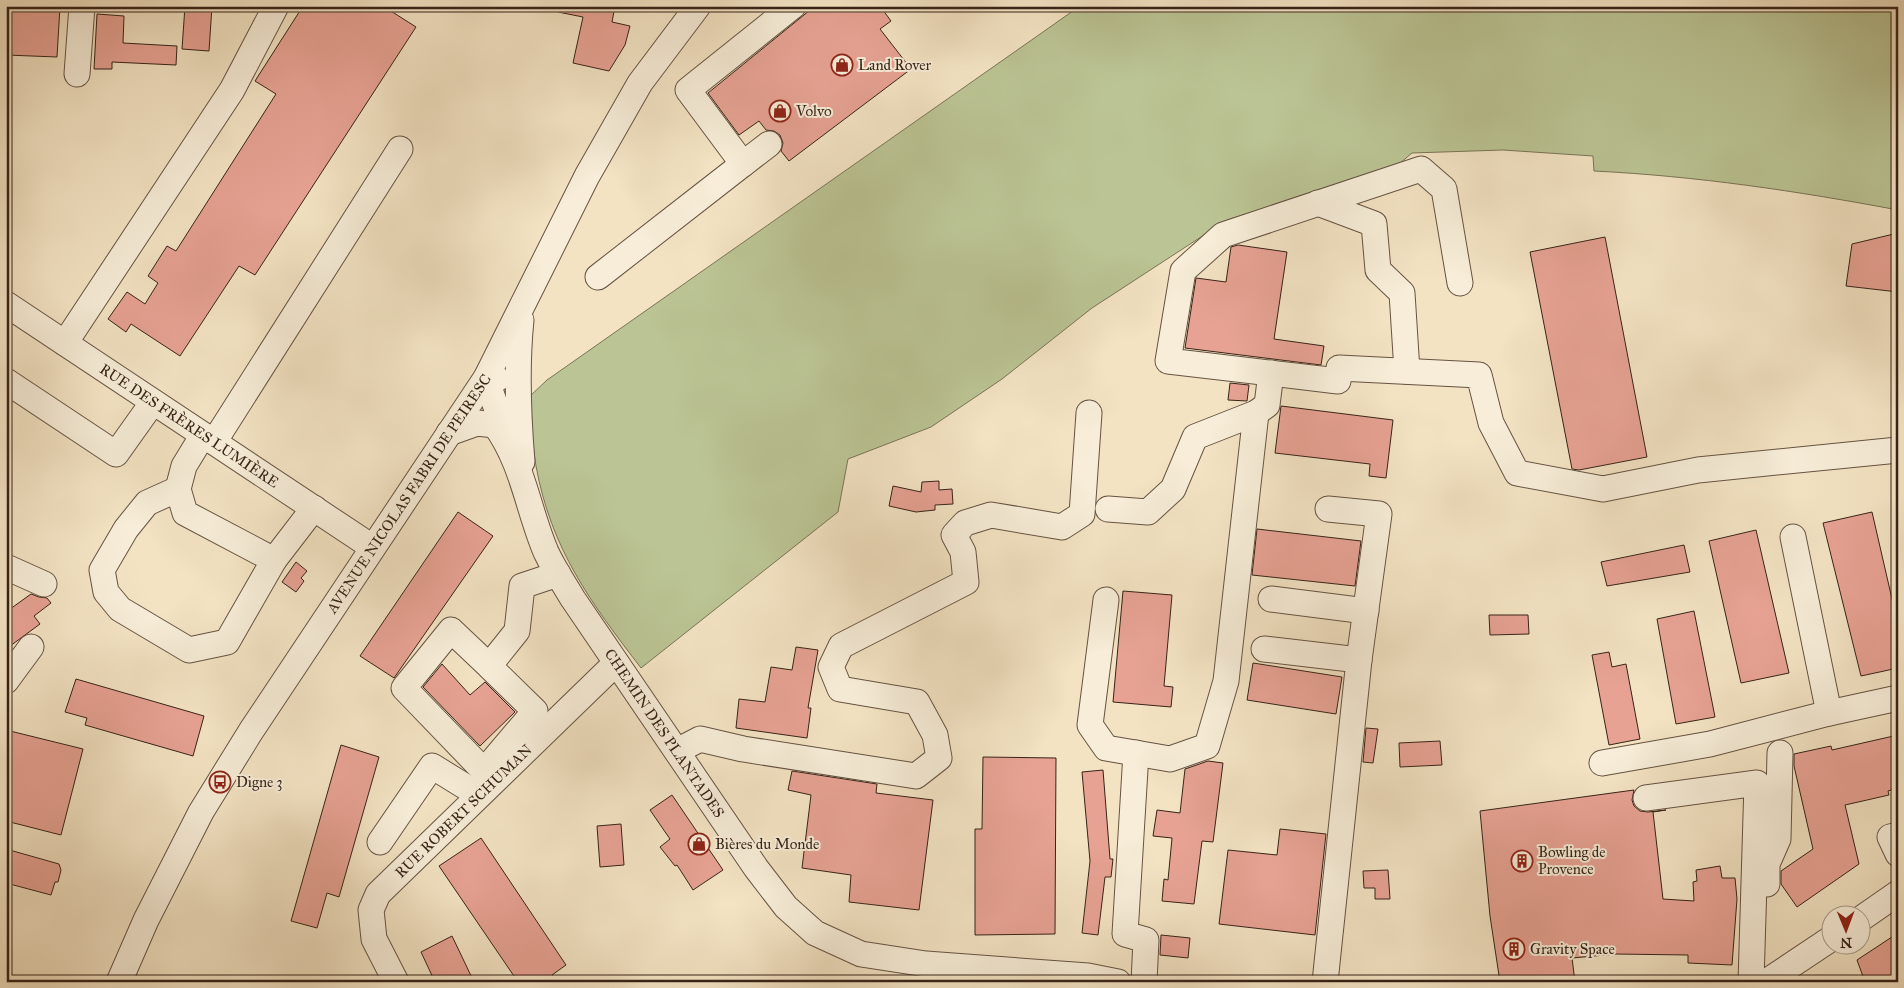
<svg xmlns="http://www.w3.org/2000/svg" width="1904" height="988" viewBox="0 0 1904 988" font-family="'IM FELL Great Primer',serif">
<rect width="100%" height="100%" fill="#f3e3c3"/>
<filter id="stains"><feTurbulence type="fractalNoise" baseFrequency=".004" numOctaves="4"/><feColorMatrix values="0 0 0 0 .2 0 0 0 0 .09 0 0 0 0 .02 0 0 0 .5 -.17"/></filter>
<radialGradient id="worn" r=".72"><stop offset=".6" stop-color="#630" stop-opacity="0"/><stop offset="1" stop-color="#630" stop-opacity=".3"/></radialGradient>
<path fill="#bbc494" stroke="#797456" d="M1080,6H1898V210C1797,191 1696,176 1594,171L1593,156L1503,150L1412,153L1399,164L1227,220L1092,308L1002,379L931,427L848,459L838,512L641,668C591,603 551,549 536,466C532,443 531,420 529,397L547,380Z"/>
<path fill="#e7a293" stroke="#372318" d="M6,6H60L57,57L6,55Z
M185,6H212L209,51L182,49Z
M303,6H383L416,27L255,275L239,266L180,356L131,324L126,332L108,319L127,292L145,304L158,283L148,276L167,246L176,251L276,94L255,81Z
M559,6H615L612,22L630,26L625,45L609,71L573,63L583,17L558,12Z
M815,6H880L891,21L880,29L911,69L789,161L781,151L783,143L780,135L774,131L766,130L759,121L739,135L708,93Z
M97,14L124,16L123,43L177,46L176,65L112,62V69H94Z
M1898,233V292L1846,286L1852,244Z
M1605,237L1647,457L1579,470L1572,469L1530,252Z
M1238,245L1287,252L1274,339L1324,346L1321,365L1185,348L1196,278L1226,282L1231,247Z
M1230,383L1249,385L1247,401L1228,400Z
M1281,406L1393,420L1386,478L1369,476L1370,464L1275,453Z
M939,481V490L952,489L953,504L935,505V510L916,512L889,506L893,486L921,492L922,482Z
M458,512L493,536L394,678L360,656Z
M1872,512L1898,625V668L1861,676L1823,523Z
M1257,529L1361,541L1355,586L1252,575Z
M1756,530L1789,673L1741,683L1709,541Z
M1684,545L1690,572L1607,586L1601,562Z
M296,562L307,571L301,578L304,581L296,592L282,582Z
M1123,591L1172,595L1164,686L1173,687L1171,707L1113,702Z
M31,594L39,597L47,598L51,603L34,616L40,624L6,649V612Z
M1694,611L1715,717L1676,724L1657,619Z
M1489,615H1528L1529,634L1490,635Z
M796,647L818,650L808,708H811L807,738L736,728L739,699L765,702L771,667L792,670Z
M1609,652L1612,667L1626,664L1640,739L1609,745L1592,655Z
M1253,663L1342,677L1336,714L1247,700Z
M442,664L470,695L485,682L515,712L480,746L423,687Z
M76,679L204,716L193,756L85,725L87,718L65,712Z
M1366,728L1378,729L1373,763L1363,762Z
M10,731L83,749L61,835L6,821V748Z
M1898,735V788L1888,791L1889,795L1845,805L1859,864L1797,907L1781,884V871L1813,849L1794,766V754L1831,746L1832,750Z
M1440,741L1442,765L1400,767L1399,743Z
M341,745L379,757L339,897L327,893L317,928L291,921Z
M983,757L1056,758L1055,934L975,935V829H982Z
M1208,761L1223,763L1213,842L1202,841L1194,904L1162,901L1164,879L1168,880L1172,838L1153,836L1157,810L1180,813L1185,769Z
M1103,770L1110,859H1113L1111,877H1105L1098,935L1082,933L1090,861L1082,772Z
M792,771L877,784L876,793L933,800L919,910L849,902L851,875L802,868L811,795L788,790Z
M1634,790L1632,800L1634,806L1640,811L1648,812L1666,810L1653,812L1663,899L1694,901L1693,882L1697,881L1696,870L1720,866L1722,878H1735L1737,899L1732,965L1688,963V955L1616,954L1572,958L1575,982H1500L1490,916L1480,811Z
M672,795L723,870L693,890L677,865L675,866L660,847L670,839L650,810Z
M621,824L624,865L600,867L597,826Z
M1280,829L1326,834L1315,935L1219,924L1228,850L1277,855Z
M481,838L566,965L552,975L557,982H518L439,866Z
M6,849L59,864L61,870L58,882H55L51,895L6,883Z
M1388,870L1390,899H1375V888H1364L1363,871Z
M1898,933V982H1865L1857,960Z
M1161,935L1190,938L1188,958L1160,955Z
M452,936L474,982H435L421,952Z"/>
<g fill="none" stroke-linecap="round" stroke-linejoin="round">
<g stroke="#665343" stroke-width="27">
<g id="minor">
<path d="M77,74L82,6"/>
<path d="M743,164L769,144"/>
<path d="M1318,203L1374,224L1378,270L1402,293L1407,371"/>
<path d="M598,277L743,164L688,90L793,6"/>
<path d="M1460,283L1444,189L1421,169L1223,235L1183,271L1168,361L1338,381L1339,368L1479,375L1491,423L1517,473L1603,489L1698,470L1898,450"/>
<path id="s1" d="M6,304L372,547"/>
<path d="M521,320C516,368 518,414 522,462"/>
<path d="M65,343L232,90L276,6"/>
<path d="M497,379L486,378L507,439"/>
<path d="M6,381L116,454L153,402"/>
<path id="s2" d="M449,433L477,423L495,425C523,463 528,510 546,552C554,569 564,584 573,599L756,868L786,907L815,933L861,954L926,964L1088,976L1118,982"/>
<path d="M203,435L184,466L178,489L185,513L274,560L314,508"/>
<path d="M214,442L400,149"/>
<path d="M178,489L147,503L126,529L102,570L106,592L120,609L189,650L227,642L274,560"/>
<path d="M1108,509L1148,512L1173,489L1195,437L1256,413L1267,405L1271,373"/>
<path d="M1328,509L1379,514L1359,660"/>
<path d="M1793,537L1829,713"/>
<path d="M6,567L44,584"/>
<path d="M1271,599L1366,611"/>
<path d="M1106,600L1090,725L1106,748L1170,759L1207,746L1226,681L1256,413"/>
<path d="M1264,649L1359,660L1325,982"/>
<path d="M489,666L535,711L484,771L404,688L451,630L489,666L517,631L522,586L558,574"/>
<path d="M6,681L31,647"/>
<path d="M677,751L700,739L743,749L916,776L939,758L935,735L917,702L840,689L831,667L841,646L966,582L963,552L954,535L965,523L991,515L1062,527L1082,514L1089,413"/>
<path d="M1136,753L1125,934L1146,940L1144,982"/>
<path d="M1602,763L1710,744L1829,713L1898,698"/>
<path d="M1646,798L1757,783L1751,982"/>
<path d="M1898,835L1890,837L1898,854"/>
<path d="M380,842L432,766L479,795"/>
<path d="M1767,884V864L1778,839L1780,753"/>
<path d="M1862,918L1898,893"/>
<path id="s3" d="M119,982L146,920L201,812L251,731L486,378L587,176L640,83L698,6"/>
<path id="s4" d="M396,982L374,939L371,910L378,894L616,663"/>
<path d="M1766,982L1832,938"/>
</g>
</g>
<use href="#minor" stroke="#f7edd8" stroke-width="25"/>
</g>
<defs>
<g id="shop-ring" transform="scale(1.125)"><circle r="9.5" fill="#f7edd8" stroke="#8f2418" stroke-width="1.5"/><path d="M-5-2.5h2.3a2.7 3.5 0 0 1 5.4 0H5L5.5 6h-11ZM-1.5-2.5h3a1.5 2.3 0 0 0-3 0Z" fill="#8f2418"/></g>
<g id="bus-ring" transform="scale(1.125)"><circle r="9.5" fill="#f7edd8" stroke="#8f2418" stroke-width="1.5"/><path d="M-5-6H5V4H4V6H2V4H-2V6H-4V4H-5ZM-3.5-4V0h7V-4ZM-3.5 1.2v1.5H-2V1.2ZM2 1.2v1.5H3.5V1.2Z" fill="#8f2418"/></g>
<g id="building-ring" transform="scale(1.125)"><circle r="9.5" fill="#f7edd8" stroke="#8f2418" stroke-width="1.5"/><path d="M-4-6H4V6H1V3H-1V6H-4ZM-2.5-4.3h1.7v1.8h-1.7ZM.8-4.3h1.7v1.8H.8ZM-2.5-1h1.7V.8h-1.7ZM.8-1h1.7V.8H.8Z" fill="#8f2418"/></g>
</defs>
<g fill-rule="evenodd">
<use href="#shop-ring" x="842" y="65"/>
<use href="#shop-ring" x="780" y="111"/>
<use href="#bus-ring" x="220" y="782"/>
<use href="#shop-ring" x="699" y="844"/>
<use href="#building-ring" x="1522" y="861"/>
<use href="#building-ring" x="1514" y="949"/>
</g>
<g text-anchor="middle" stroke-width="4" stroke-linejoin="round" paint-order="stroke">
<g font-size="15" fill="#372318" stroke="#f7edd8" text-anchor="start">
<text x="858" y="70">Land Rover</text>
<text x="796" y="116">Volvo</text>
<text x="236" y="787">Digne 3</text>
<text x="715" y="849">Bières du Monde</text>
<text x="1538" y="857">Bowling de<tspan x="1538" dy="17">Provence</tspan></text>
<text x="1530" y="954">Gravity Space</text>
</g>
<g font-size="15" fill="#372318" stroke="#f7edd8">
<text dy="5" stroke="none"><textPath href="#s1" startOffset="220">RUE DES FRÈRES LUMIÈRE</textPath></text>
<text dy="5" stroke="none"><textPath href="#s3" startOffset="569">AVENUE NICOLAS FABRI DE PEIRESC</textPath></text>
<text dy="5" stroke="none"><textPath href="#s2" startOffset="402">CHEMIN DES PLANTADES</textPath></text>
<text dy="5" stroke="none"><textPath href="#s4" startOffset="214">RUE ROBERT SCHUMAN</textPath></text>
</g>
</g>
<rect width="1904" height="988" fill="none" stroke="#f3e3c3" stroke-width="25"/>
<rect x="8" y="8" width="1889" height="973" fill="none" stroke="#372318" stroke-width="2.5"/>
<rect x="12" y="12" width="1879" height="963" fill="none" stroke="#372318"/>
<g transform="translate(1846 930) rotate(179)"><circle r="24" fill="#f7edd8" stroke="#aa9c8b"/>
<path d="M0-4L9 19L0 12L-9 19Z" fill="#8f2418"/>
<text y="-8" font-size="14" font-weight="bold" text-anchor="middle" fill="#372318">N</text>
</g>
<rect width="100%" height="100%" filter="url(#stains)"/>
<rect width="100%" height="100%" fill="url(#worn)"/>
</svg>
